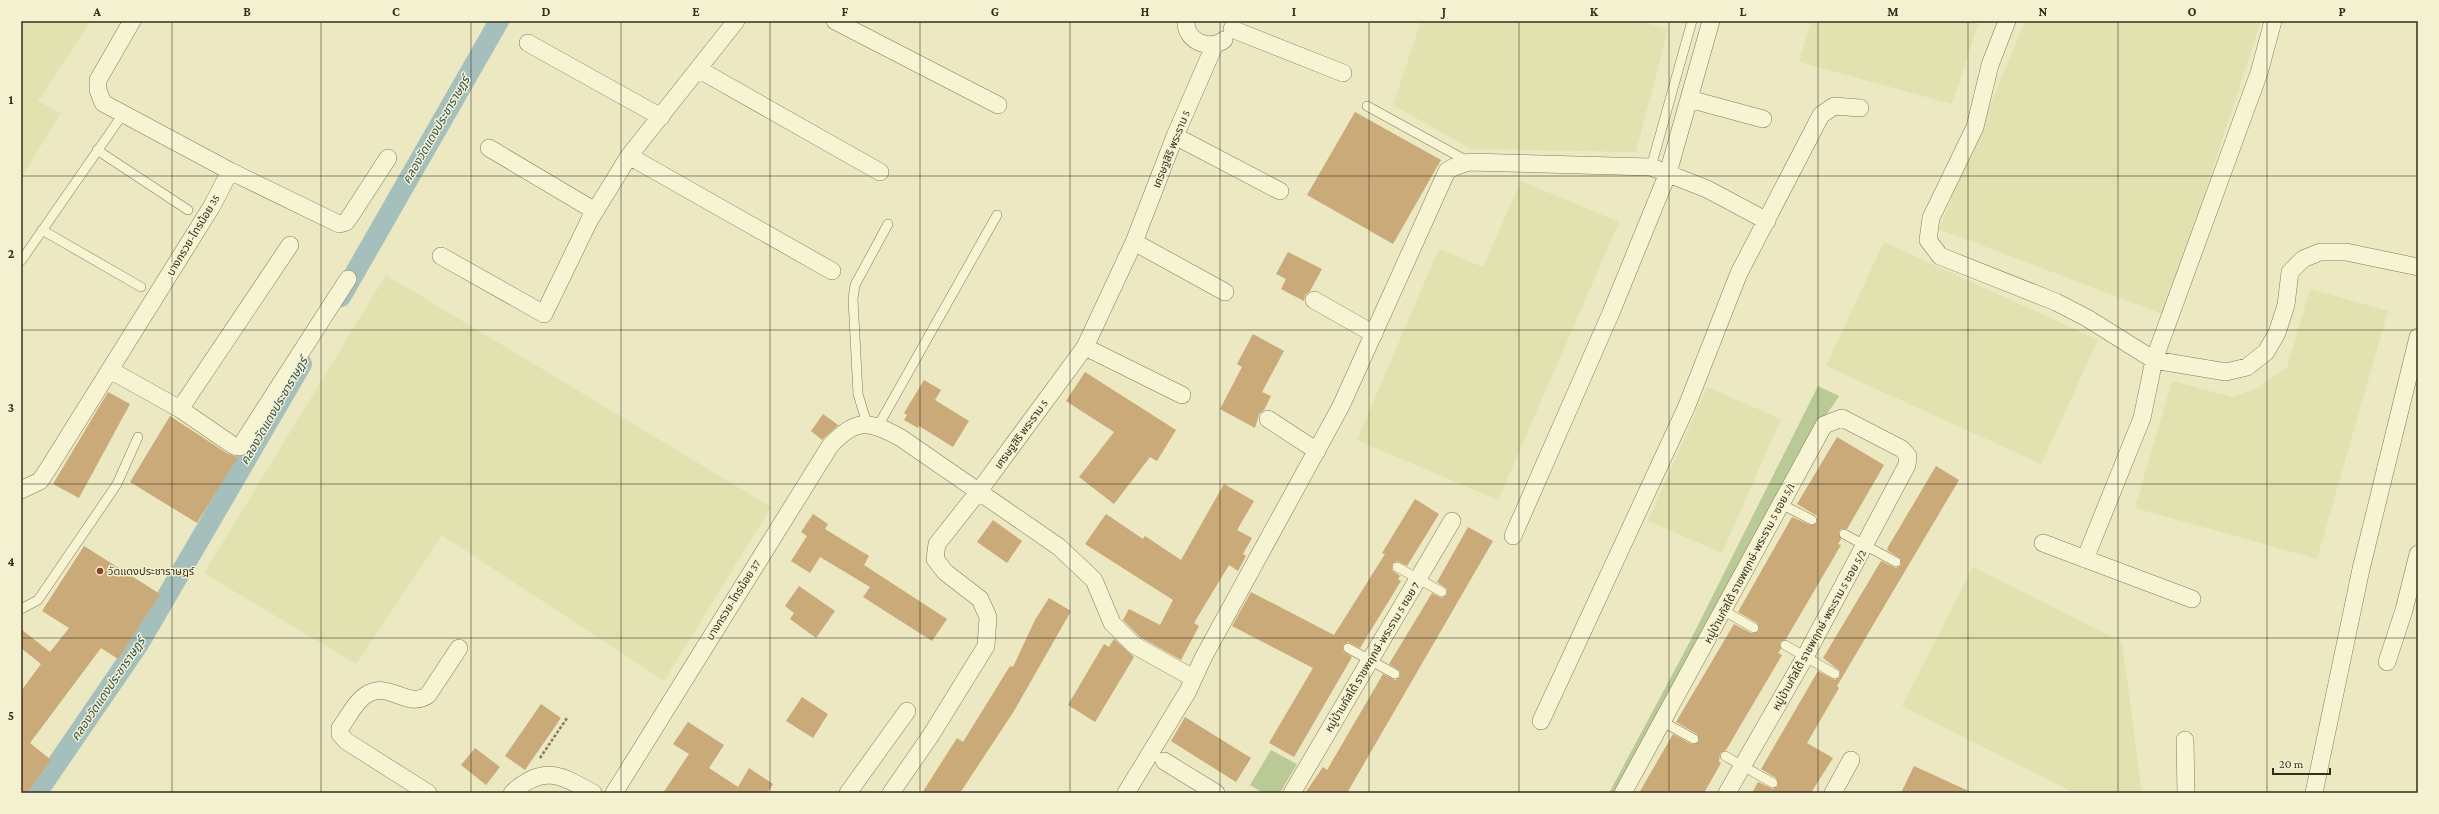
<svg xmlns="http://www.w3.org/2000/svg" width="2439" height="814" viewBox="0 0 2439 814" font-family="'Crimson Pro','Noto Sans Thai',serif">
<rect width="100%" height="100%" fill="#ece8c1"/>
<path fill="#e0e2af" d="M21,21H91L38,101L61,113L21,178Z
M1421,21H1639L1668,29L1636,152L1471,149L1393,105Z
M1811,21H1979L1952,104L1799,62Z
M2025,21H2261L2165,315L1939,229Z
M1521,181L1619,222L1498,500L1357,440L1439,249L1483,267Z
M1884,242L2098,340L2041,464L1826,366Z
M386,275L771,507L664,681L442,535L356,664L204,573Z
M2310,289L2388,311L2317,559L2135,508L2172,381L2232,397L2258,388L2287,367Z
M1707,387L1781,419L1722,553L1648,521Z
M1973,567L2122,642L2142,793H2075L1902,706Z"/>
<path fill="#baca96" d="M1818,386L1839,396L1817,429L1618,793H1609L1687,647Z
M1271,750L1297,764L1280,793H1263L1250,785Z"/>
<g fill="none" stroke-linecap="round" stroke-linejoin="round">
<path stroke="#a4bfbc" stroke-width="20" d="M341,297L499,21
M37,793L139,644L302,364"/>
</g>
<path fill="#c9aa78" d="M1355,112L1441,160L1393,244L1307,195Z
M1288,252L1322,269L1310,291L1305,295L1304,301L1281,289L1286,279L1276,274Z
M1253,334L1284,351L1262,392L1271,396L1264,410L1259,414L1255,428L1220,409L1242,367L1237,364Z
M1085,372L1176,430L1157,461L1150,457L1114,504L1079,477L1114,432L1066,401Z
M924,380L941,390L935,400L969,421L953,447L919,426L918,428L904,420L907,415L904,413Z
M108,392L130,404L79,498L53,484Z
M823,414L838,425L822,440L811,431Z
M170,416L228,454L238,457L197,523L130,482Z
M1837,437L1884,465L1847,529H1841L1839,532L1841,539L1838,544L1841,545L1786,639L1780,642L1781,649L1778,653L1782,655L1726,750L1720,753L1719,762L1721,763L1704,793H1639L1673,734L1691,744L1699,742L1697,734L1676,722L1734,624L1751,633L1759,631L1757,623L1738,612L1792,517L1810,525L1817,523V516L1797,504Z
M1936,466L1959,480L1837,686L1839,688L1807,743L1833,758L1811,793H1752L1758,782L1773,789L1778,786L1776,778L1761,769L1818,671L1835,680L1840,677V671L1823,658L1881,561L1896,568L1901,565V559L1887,550L1888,547Z
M1224,484L1254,501L1237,530L1252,538L1243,554L1246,556L1238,571L1229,565L1194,623L1199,626L1181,660L1140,637L1123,620L1129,609L1160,625L1173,600L1085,544L1106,514L1143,539L1145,536L1181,560Z
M1415,499L1439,514L1407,566L1397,561L1392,564V570L1400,576L1398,579L1401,581L1360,648L1348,642L1343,645V651L1352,657L1294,757L1269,743L1313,668L1232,626L1251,592L1334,635L1385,554L1382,553Z
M813,514L828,524L825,529L869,556L864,565L947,619L932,641L863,597L870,587L820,557L810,573L791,561L807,536L801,532Z
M993,520L1022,541L1007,563L977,542Z
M1468,527L1493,541L1347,793H1305L1323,767L1327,770L1383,674L1395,680L1400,677V671L1389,664L1432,593L1442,598L1447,595V589L1437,582Z
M84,546L160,594L118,659L101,648L30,743L51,760L27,793H21V691L41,664L21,648V629L50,652L69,628L42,611Z
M799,586L835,611L816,638L790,619L794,613L785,606Z
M1049,598L1071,611L1014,711L960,793H922L957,738L963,742L1010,666L1013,667L1035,620Z
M1114,639L1134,657L1095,722L1068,705L1104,644L1109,647Z
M802,697L828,714L813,738L786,721Z
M541,704L561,718L525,770L505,756Z
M1185,717L1251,758L1236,782L1171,741Z
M688,722L724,745L709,768L738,787L749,768L773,784L767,793H663L689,754L673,744Z
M475,748L500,767L486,785L461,765Z
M1914,766L1973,793H1901Z"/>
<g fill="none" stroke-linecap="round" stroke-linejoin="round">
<g stroke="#857959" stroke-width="10">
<path id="lane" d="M1367,106L1469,162
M97,150L188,210
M1651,167L1692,21
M42,230L141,287
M21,261L123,114
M867,424L858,394L853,299L855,285L888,224
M878,426L997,215
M1781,504L1812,520
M1844,534L1896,562
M1397,567L1442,592
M21,609L38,600L117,484L138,437
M1724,611L1754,628
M1785,645L1835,674
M1348,648L1395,674
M1663,722L1694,739
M1725,756L1773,783"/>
</g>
<g stroke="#857959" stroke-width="18">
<path id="street" d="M835,21L998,105
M1186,21C1185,41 1209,51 1224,40
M2007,21L1990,65L1975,127L1931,218L1928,240L1940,256L2056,302L2087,318L2154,360L2226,372L2247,367L2266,352L2277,333L2286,305L2290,272L2303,259L2320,252H2346L2418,267
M1232,29L1343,73
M528,43L661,117
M698,69L880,172
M1689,99L1763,119
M1175,136L1280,191
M489,148L595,211
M629,156L832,271
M230,171L339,224L346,222L351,215L388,158
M1134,242L1225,292
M441,256L544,314L589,221L629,156L736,21
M1314,300L1374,334
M1085,347L1182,395
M110,370L180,409L234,446L240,447L348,279
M180,409L290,245
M1268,419L1317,451
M21,490L40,481L48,469L212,206L230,171L103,103L98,90V80L132,21
M1513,536L1610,315L1668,173L1711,21
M2043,543L2192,599
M2085,559L2142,418L2154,360L2259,73L2273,21
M2387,662L2404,610L2418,554
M1541,721L1686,408L1739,273L1821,115L1834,106L1860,108
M2185,740L2186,793
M1164,761L1216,793
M428,793L346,741L340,734V728C347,719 353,706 362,698C387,676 406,711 428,695L459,648
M512,793C543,764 561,775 593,793
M614,793L830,446C856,417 870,421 901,438L1059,547L1094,580L1112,623L1134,645L1193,678
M848,793L907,711
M891,793L931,735L986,646L988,617L980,599L945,572L935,559L937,544L979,491L1085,347L1134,242L1175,136L1215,44
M1126,793L1188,691L1203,658L1341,406L1447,171L1454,167L1469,162L1651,167L1707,189L1767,221
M1292,793L1452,521
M1623,793L1824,425L1842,418L1902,449L1908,456L1907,465L1805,657L1727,793
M1833,793L1851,760
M2314,793L2361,569L2418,337"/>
</g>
<path stroke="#857959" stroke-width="2.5" stroke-dasharray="3 2" stroke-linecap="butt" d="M540,758L567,718"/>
<use href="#lane" stroke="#f7f4d4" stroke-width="9"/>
<use href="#street" stroke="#f7f4d4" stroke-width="17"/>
</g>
<path fill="none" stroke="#352e1d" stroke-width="1" stroke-opacity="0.55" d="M172,21V793M321,21V793M471,21V793M621,21V793M770,21V793M920,21V793M1070,21V793M1220,21V793M1369,21V793M1519,21V793M1669,21V793M1818,21V793M1968,21V793M2118,21V793M2267,21V793M21,176H2418M21,330H2418M21,484H2418M21,638H2418"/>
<circle fill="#923e2b" stroke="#f4f1d1" stroke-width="1.5" cx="100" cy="571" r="4"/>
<g text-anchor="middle" stroke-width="3" stroke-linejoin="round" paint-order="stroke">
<g font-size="11" fill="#352e1d" stroke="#f4f1d1">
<text transform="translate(1171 149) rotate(-68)" y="4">เศรษฐสิริ พระราม 5</text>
<text transform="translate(193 235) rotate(-59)" y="4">บางกรวย-ไทรน้อย 35</text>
<text transform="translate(1021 434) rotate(-54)" y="4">เศรษฐสิริ พระราม 5</text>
<text transform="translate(1749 563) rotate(-62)" y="4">หมู่บ้านกัสโต้ ราชพฤกษ์-พระราม 5 ซอย 5/1</text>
<text transform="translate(733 600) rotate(-58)" y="4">บางกรวย-ไทรน้อย 37</text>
<text transform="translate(1819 630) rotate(-61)" y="4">หมู่บ้านกัสโต้ ราชพฤกษ์-พระราม 5 ซอย 5/2</text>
<text transform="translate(1372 657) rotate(-59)" y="4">หมู่บ้านกัสโต้ ราชพฤกษ์-พระราม 5 ซอย 7</text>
</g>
<g font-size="11" fill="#352e1d" stroke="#f4f1d1" text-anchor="start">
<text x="108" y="575">วัดแดงประชาราษฎร์</text>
</g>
<g font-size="12" font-style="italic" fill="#2d5055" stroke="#f4f1d1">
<text transform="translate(436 130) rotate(-60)" y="4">คลองวัดแดงประชาราษฎร์</text>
<text transform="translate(274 411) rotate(-60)" y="4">คลองวัดแดงประชาราษฎร์</text>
<text transform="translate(108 689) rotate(-56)" y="4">คลองวัดแดงประชาราษฎร์</text>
</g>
</g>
<rect width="2439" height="814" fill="none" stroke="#f4f1d1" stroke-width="44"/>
<path d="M2273 768v6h57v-6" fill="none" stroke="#352e1d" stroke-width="2"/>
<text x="2279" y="768" font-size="12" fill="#352e1d" stroke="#f4f1d1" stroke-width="3" paint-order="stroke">20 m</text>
<rect x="22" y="22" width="2395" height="770" fill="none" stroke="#352e1d" stroke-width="1.5"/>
<g font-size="13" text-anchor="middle" font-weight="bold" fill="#352e1d">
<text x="97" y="16">A</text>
<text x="247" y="16">B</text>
<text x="396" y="16">C</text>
<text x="546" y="16">D</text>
<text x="696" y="16">E</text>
<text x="845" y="16">F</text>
<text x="995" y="16">G</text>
<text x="1145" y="16">H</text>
<text x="1294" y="16">I</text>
<text x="1444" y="16">J</text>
<text x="1594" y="16">K</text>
<text x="1743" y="16">L</text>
<text x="1893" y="16">M</text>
<text x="2043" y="16">N</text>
<text x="2192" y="16">O</text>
<text x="2342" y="16">P</text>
<text x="11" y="104">1</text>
<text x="11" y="258">2</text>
<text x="11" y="412">3</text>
<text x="11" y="566">4</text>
<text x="11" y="720">5</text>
</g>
</svg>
